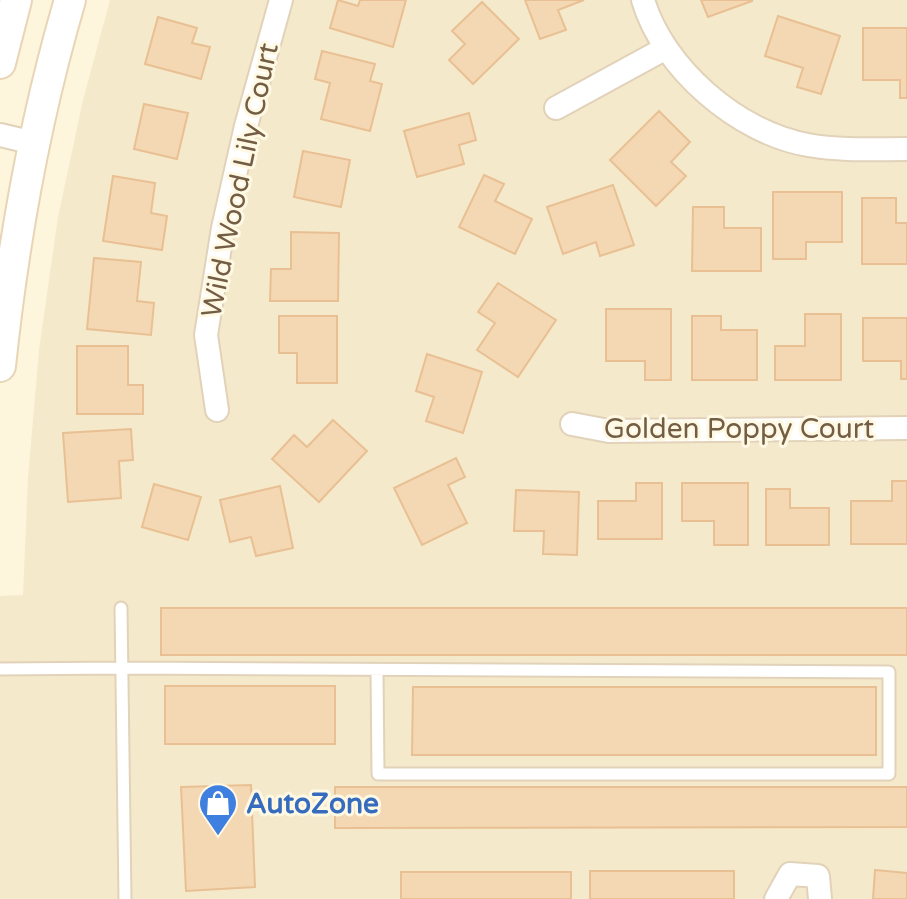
<svg xmlns="http://www.w3.org/2000/svg" width="907" height="899" viewBox="0 0 907 899" font-family="'Varela Round',sans-serif">
<rect width="100%" height="100%" fill="#fdf6dd"/>
<path fill="#f5e9cb" d="M110,0H907V899H0V596L23,595L28,478L39,350L58,217L83,100Z"/>
<path fill="#f4d7b3" stroke="#e8c093" stroke-width="2" d="M338,0L358,6L360,0H406L393,47L330,28Z
M525,0H584L558,10L566,30L540,39Z
M701,0H752V1L708,17Z
M482,2L519,39L473,84L449,60L465,44L452,31Z
M778,16L840,36L821,94L797,87L803,68L765,56Z
M158,17L197,28L192,43L210,47L201,79L145,64Z
M863,28H907V98H900V80H863Z
M322,51L375,64L370,81L382,84L370,131L321,119L330,83L315,79Z
M144,104L188,113L177,159L134,149Z
M659,111L690,142L671,162L686,176L656,206L610,160Z
M469,113L476,140L459,145L464,164L417,177L404,131Z
M303,151L350,160L341,207L294,197Z
M484,175L504,184L495,201L532,219L515,254L459,227Z
M113,176L155,183L151,213L167,216L162,250L103,241Z
M613,185L634,245L600,256L596,242L563,254L547,207Z
M773,192H842V242H806V259H773Z
M862,198H896V223H907V264H862Z
M693,207H724V228H761V271H692Z
M291,232L339,233L338,301H270L271,269H291Z
M94,258L141,262L137,301L154,303L151,335L87,329Z
M498,283L556,320L518,377L477,350L495,323L478,312Z
M606,309H671V380H645V361H606Z
M805,314H841V380H775V346H805Z
M279,316H337V383H297V353H279Z
M692,316H721V330H757V380H692Z
M863,318H907V379H901V361H863Z
M77,346H128V385H143V414H77Z
M427,354L482,372L463,433L426,421L434,397L416,391Z
M333,420L367,451L319,502L272,459L294,435L307,447Z
M131,429L133,460L119,461L121,498L68,502L63,433Z
M456,458L465,477L448,485L467,523L422,545L394,488Z
M892,481H907V544H851V501H892Z
M636,483H662V539H598V501H636Z
M682,483H748V545H714V521H682Z
M154,484L201,497L188,540L142,527Z
M280,486L293,548L256,556L251,537L230,542L220,500Z
M766,489H790V508H829V545H766Z
M516,490L579,492L577,555L543,554L544,531H514Z
M161,608H907V655H161Z
M165,686H335V744H165Z
M413,687H876V755H412Z
M251,785L255,887L186,891L181,787Z
M335,787H907V827L335,828Z
M875,870L907,873V899H873Z
M590,871H734V899H590Z
M401,872H571V899H401Z"/>
<g fill="none" stroke-linecap="round" stroke-linejoin="round">
<g stroke="#e1d2b9" stroke-width="15">
<path id="service" d="M121,608L125,899
M0,669L122,668L889,672V774H378L377,670"/>
</g>
<g stroke="#e1d2b9" stroke-width="26">
<path id="minor" d="M643,0C663,68 738,133 808,145C841,151 874,149 907,149
M556,108L666,48
M0,135L34,143
M217,410L206,335L223,228L246,126L281,0
M572,424L609,431L907,428
M776,899L790,874L818,876L820,899"/>
</g>
<g stroke="#e7d5b6" stroke-width="34">
<path id="secondary" d="M0,63L16,0
M0,366C13,243 35,119 70,0"/>
</g>
<use href="#service" stroke="#fff" stroke-width="11"/>
<use href="#minor" stroke="#fff" stroke-width="22"/>
<use href="#secondary" stroke="#fff" stroke-width="30"/>
</g>
<defs>
<g id="shop-pin" transform="scale(2)"><path d="M0 17L-7.5 6A9.5 9.5 0 1 1 7.5 6Z" fill="#3f7fe0" stroke="#fff9e4"/><path d="M-5-2.5h2.3a2.7 3.5 0 0 1 5.4 0H5L5.5 6h-11ZM-1.5-2.5h3a1.5 2.3 0 0 0-3 0Z" fill="#fff"/></g>
</defs>
<g fill-rule="evenodd">
<use href="#shop-pin" x="218" y="803"/>
</g>
<g text-anchor="middle" stroke-width="6" stroke-linejoin="round" paint-order="stroke">
<g font-size="28" fill="#745d45" stroke="#fff9e4">
<text transform="translate(239 180) rotate(-78)" y="10">Wild Wood Lily Court</text>
<text x="739" y="438">Golden Poppy Court</text>
</g>
<g font-size="28" font-weight="bold" fill="#366cbe" stroke="#fff9e4" text-anchor="start">
<text x="246" y="813">AutoZone</text>
</g>
</g>
</svg>
